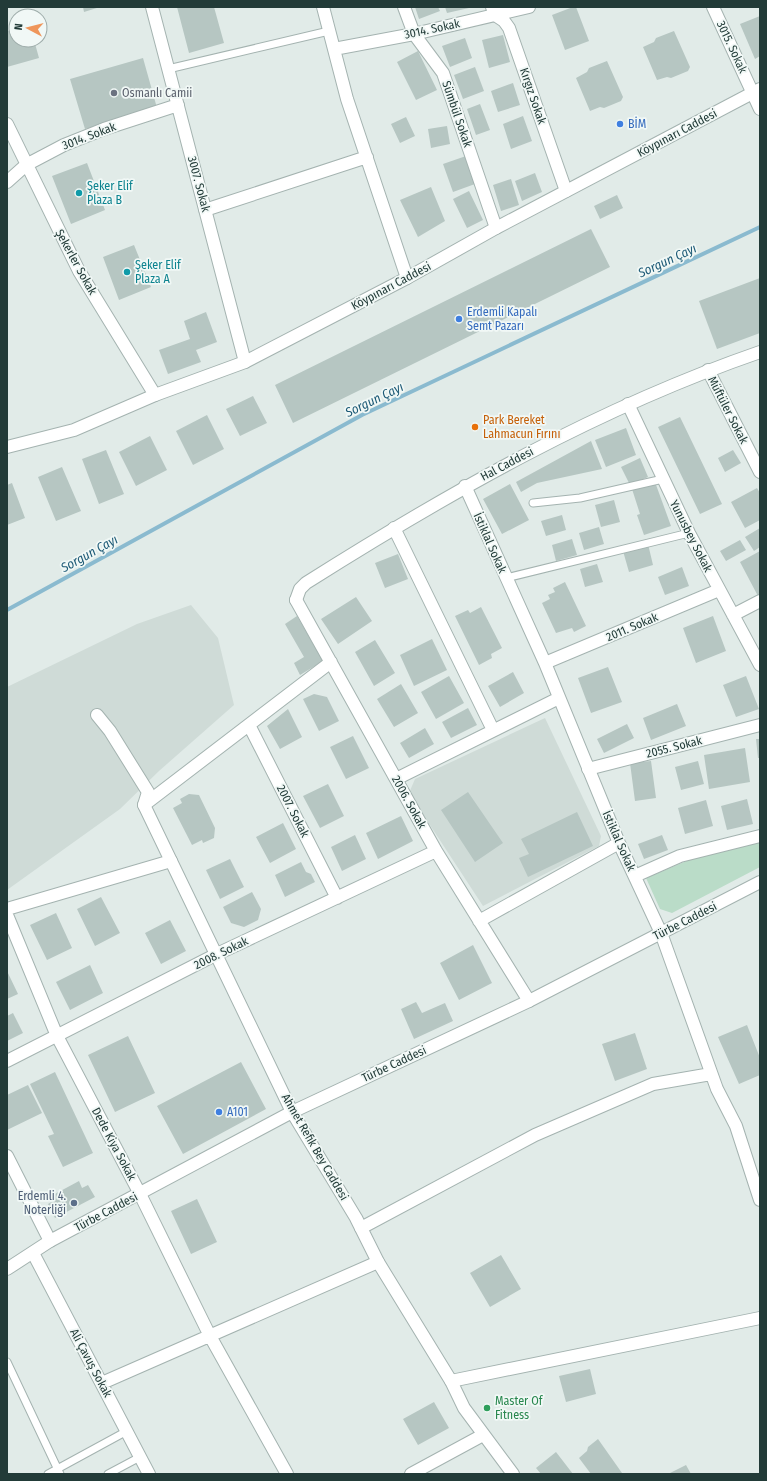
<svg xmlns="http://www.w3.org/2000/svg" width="767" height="1481" viewBox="0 0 767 1481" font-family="'Fira Sans Condensed',sans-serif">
<rect width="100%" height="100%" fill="#e1ebe8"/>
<path fill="#cfdbd7" d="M191,605L218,638L234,705L159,771L120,809L7,890V687L137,624Z
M545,718L601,836L599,846L483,906L409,793L415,779Z"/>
<path fill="#badcc8" d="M760,841V867L672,913L660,909L646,878L689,860Z"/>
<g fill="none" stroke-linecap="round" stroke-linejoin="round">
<path stroke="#8abacf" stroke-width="4" d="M7,610L362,415L760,227"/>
</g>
<path fill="#b6c6c2" d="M83,7H100L84,12Z
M177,7H214L224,43L189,53Z
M415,7H438L440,11L419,19Z
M445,7H469V8L447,13Z
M573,7H576L589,41L565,50L552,15Z
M760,16V56L755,59L740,24Z
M16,29V40H34L39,58L7,67V31Z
M674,31L690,67L688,71L671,78L667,77L657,80L643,47L654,42L656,38Z
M503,35L510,62L489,68L482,40Z
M465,38L472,58L450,67L442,46Z
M418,51L437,90L416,100L397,62Z
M143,58L157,108L85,129L70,79Z
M607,61L623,97L621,101L604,108L600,107L590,111L576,78L587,72L589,68Z
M475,67L484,91L463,99L454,75Z
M513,83L520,105L498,112L491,91Z
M480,104L490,130L476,135L467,109Z
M523,116L532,141L511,149L503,124Z
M406,117L415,136L400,143L391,124Z
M447,126L450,144L431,148L428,129Z
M466,156L475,184L453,192L443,164Z
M87,163L105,210L71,224L52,176Z
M535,173L542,192L522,201L515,181Z
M511,179L519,205L501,211L493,185Z
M431,187L445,221L418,237L400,200Z
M469,191L483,220L467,228L453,199Z
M617,195L623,208L600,219L594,206Z
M591,229L610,267L293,423L275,385Z
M134,245L151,287L119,300L103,257Z
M760,278V333L717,349L699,301Z
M206,312L217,342L196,350L201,362L168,374L159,350L190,339L184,321Z
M253,396L267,423L240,436L226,409Z
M207,415L224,449L193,465L176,431Z
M680,417L722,504L700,514L658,427Z
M626,428L636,455L606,467L595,440Z
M150,436L167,470L136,486L119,452Z
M591,441L602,469L537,483L521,492L516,482Z
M106,450L124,494L99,504L82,459Z
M733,450L741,463L725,472L718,458Z
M640,458L648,477L630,485L621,467Z
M62,467L81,511L56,521L38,477Z
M655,482L671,526L644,535L637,515L640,514L632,489Z
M12,483L25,518L7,525V485Z
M510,484L529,520L502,534L483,499Z
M757,488L760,493V520L745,528L731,502Z
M614,500L620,522L601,527L595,505Z
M562,515L566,530L546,536L541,521Z
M599,527L604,544L584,550L579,533Z
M760,528V547L754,551L745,537Z
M572,539L577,555L556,561L552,545Z
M740,540L746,550L726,561L720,551Z
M648,544L653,565L629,572L623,551Z
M760,551V598H759L740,562Z
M398,554L408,579L385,588L375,563Z
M597,564L603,582L585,587L580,569Z
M682,567L689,586L665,595L658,577Z
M565,582L586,626L574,632L572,628L556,633L542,603L550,599L548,595L555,592L553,588Z
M356,597L372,621L338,644L321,619Z
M481,607L502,648L491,654L492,658L479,665L455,616L468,610L470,613Z
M297,616L323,661L300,675L294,663L304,657L285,624Z
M713,616L726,651L696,663L683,628Z
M432,639L447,670L414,686L400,655Z
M375,640L395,673L374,686L355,652Z
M608,667L622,702L591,713L578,678Z
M513,672L524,693L500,707L488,686Z
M449,676L464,703L436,719L421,692Z
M746,676L759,709L736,717L723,685Z
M401,684L418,713L394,727L377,699Z
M314,694L327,697L339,721L319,731L303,699Z
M677,704L686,726L651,740L643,718Z
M468,708L477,725L451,738L442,722Z
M288,709L302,737L280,749L267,726Z
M627,724L634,738L604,753L597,739Z
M425,728L434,744L409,758L400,743Z
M353,736L369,768L346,779L330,747Z
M756,739H760V758H758Z
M745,748L750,782L709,789L704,755Z
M651,761L656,798L635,801L630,763Z
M698,761L704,784L681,790L675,767Z
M328,784L344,816L320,828L303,796Z
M468,792L503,843L475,862L441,810Z
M189,794L199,795L215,828L214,838L203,843L202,840L192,845L173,808L182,803L180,799Z
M747,799L753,824L727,830L721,806Z
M706,800L713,826L685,834L678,808Z
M577,812L593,846L528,877L519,858L529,854L521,839Z
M401,816L413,841L378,859L366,833Z
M283,823L296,849L270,863L256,837Z
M355,835L366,859L342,871L331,847Z
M662,835L668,850L644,859L638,844Z
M230,859L244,887L220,899L206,870Z
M301,862L306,872L311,874L315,882L285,897L275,875Z
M252,892L261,909L258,920L244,927L231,923L223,907Z
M101,897L120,933L95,946L77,909Z
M56,913L72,948L47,960L30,925Z
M170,920L186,951L161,964L145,933Z
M473,945L492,983L459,1000L440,963Z
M90,965L103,993L70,1010L56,982Z
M7,971L18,994L7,999Z
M416,1002L422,1013L445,1003L453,1021L414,1039L401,1009Z
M13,1013L23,1033L7,1041V1016Z
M747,1025L760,1058V1075L739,1084L718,1037Z
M635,1033L647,1069L615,1081L602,1044Z
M128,1036L155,1093L115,1112L88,1055Z
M241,1062L266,1109L183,1154L157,1106Z
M55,1072L93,1153L63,1167L48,1136L54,1134L30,1084Z
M28,1085L42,1113L7,1130V1095Z
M79,1181L82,1188L88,1185L95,1197L55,1218L48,1204L55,1200L53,1195Z
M197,1199L217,1242L191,1254L171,1211Z
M501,1255L521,1289L490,1307L470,1273Z
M590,1369L596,1394L566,1402L559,1376Z
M434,1402L449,1428L418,1445L403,1419Z
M598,1439L622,1473L620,1474H591L579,1458L587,1451L588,1447Z
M556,1452L573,1474H541L536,1468Z
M686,1465L691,1474H668Z"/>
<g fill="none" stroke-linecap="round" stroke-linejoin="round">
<g stroke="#a4b3b0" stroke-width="9">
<path id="service" d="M168,69L329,31
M533,503L580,498L663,479
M506,578L689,533
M7,1362L60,1474
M48,1474L127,1431
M108,1474L140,1457"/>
</g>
<g stroke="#a4b3b0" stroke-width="14">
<path id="minor" d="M152,7L245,362
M323,7L347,99L407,278
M404,7L414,34L443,73L496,228
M492,7L495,15L504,21L509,28L566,191
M713,7L760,109
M334,49L414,34L529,7
M7,124L79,271L155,395
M7,182L26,165L64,145L104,129L178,105
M205,210L367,157
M708,370L760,472
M628,404L689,533L760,665
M465,486L545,663L619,843L661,933L717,1089L736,1126L760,1200
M394,528L493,730
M296,600L436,851L529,1001
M733,615L760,601
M545,663L719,590
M249,725L337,898
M588,769L760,725
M396,779L559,698
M144,805L331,662
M635,876L680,856L760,836
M7,909L171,861
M7,915L57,1036L140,1194L210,1336L287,1474
M479,921L619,843
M7,1061L217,954L436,851
M7,1156L50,1241
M361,1228L535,1135L653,1084L711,1074
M33,1253L149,1474
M451,1381L760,1318
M102,1383L378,1262
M411,1474L483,1435"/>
</g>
<g stroke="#a4b3b0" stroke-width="14">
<path id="tertiary" d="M7,447L74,430L155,395L245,362L407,278L496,228L760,89
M296,600L300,589L306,583C450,492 598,408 760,352
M97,715L110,731L148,792L144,805L292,1112L356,1218L378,1262L451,1381L464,1408L513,1474
M7,1269L50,1241L292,1112L529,1001L760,882"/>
</g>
<use href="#service" stroke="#fff" stroke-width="7"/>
<use href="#minor" stroke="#fff" stroke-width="12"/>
<use href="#tertiary" stroke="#fff" stroke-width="12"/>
</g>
<circle fill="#6b7280" stroke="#f1f8f6" stroke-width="1.5" cx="114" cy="93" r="4"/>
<g fill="#3f7fe0" stroke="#f1f8f6" stroke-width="1.5">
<circle cx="620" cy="124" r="4"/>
<circle cx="459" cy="319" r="4"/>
<circle cx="219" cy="1112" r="4"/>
</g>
<g fill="#0f9aa8" stroke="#f1f8f6" stroke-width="1.5">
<circle cx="79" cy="193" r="4"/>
<circle cx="127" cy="272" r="4"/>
</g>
<circle fill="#e8710a" stroke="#f1f8f6" stroke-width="1.5" cx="475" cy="427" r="4"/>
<circle fill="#5c6f8a" stroke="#f1f8f6" stroke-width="1.5" cx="74" cy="1203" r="4"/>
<circle fill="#2e9e5b" stroke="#f1f8f6" stroke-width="1.5" cx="487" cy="1408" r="4"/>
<g text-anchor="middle" stroke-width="3.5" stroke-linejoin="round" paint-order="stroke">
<g font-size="12" fill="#223b38" stroke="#f1f8f6">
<text transform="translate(432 29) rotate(-12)" y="4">3014. Sokak</text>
<text transform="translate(732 47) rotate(65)" y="4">3015. Sokak</text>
<text transform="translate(533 96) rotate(71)" y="4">Kırgız Sokak</text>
<text transform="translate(457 114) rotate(71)" y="4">Sümbül Sokak</text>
<text transform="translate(677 133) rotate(-28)" y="4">Köypınarı Caddesi</text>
<text transform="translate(89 136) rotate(-21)" y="4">3014. Sokak</text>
<text transform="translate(199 184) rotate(75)" y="4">3007. Sokak</text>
<text transform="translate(76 262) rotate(61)" y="4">Şekerler Sokak</text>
<text transform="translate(391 286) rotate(-28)" y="4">Köypınarı Caddesi</text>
<text transform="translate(728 410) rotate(63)" y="4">Müftüler Sokak</text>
<text transform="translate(507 464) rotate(-28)" y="4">Hal Caddesi</text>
<text transform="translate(691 536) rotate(63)" y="4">Yunusbey Sokak</text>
<text transform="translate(490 543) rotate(66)" y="4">İstiklal Sokak</text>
<text transform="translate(632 627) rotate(-23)" y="4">2011. Sokak</text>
<text transform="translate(674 747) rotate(-14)" y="4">2055. Sokak</text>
<text transform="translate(409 802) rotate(61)" y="4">2006. Sokak</text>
<text transform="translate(293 811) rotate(63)" y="4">2007. Sokak</text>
<text transform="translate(619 841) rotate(66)" y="4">İstiklal Sokak</text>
<text transform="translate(685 921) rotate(-27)" y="4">Türbe Caddesi</text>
<text transform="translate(221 953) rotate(-26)" y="4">2008. Sokak</text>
<text transform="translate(394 1064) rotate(-25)" y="4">Türbe Caddesi</text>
<text transform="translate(114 1144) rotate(62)" y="4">Dede Kiya Sokak</text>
<text transform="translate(315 1147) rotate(60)" y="4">Ahmet Refik Bey Caddesi</text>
<text transform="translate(106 1212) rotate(-28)" y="4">Türbe Caddesi</text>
<text transform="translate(91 1363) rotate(62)" y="4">Ali Çavuş Sokak</text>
</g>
<g font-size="12" fill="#5b616d" stroke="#f1f8f6" text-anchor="start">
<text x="122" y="97">Osmanlı Camii</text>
</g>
<g font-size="12" fill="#366cbe" stroke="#f1f8f6" text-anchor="start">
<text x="628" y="128">BİM</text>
<text x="467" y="316">Erdemli Kapalı<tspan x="467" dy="14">Semt Pazarı</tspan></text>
<text x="227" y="1116">A101</text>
</g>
<g font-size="12" fill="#0d838f" stroke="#f1f8f6" text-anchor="start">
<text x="87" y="190">Şeker Elif<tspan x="87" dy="14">Plaza B</tspan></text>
<text x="135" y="269">Şeker Elif<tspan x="135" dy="14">Plaza A</tspan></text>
</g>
<g font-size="12" fill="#c56008" stroke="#f1f8f6" text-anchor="start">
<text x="483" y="424">Park Bereket<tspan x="483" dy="14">Lahmacun Fırını</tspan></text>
</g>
<g font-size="12" fill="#4e5e75" stroke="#f1f8f6" text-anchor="end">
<text x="66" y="1200">Erdemli 4.<tspan x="66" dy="14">Noterliği</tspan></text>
</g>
<g font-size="12" fill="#27864d" stroke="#f1f8f6" text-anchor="start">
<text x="495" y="1405">Master Of<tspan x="495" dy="14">Fitness</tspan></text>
</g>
<g font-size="13" font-style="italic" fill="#1d5a76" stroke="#f1f8f6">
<text transform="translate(667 260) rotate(-25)" y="5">Sorgun Çayı</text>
<text transform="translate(374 399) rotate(-26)" y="5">Sorgun Çayı</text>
<text transform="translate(89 553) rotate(-29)" y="5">Sorgun Çayı</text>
</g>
</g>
<rect width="767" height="1481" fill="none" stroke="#223b38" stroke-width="16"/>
<g transform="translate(28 28) rotate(277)"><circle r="19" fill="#f1f8f6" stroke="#9eacaa"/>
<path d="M0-3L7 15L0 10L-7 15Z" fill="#ef965b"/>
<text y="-6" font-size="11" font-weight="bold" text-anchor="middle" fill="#223b38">N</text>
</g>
</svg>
